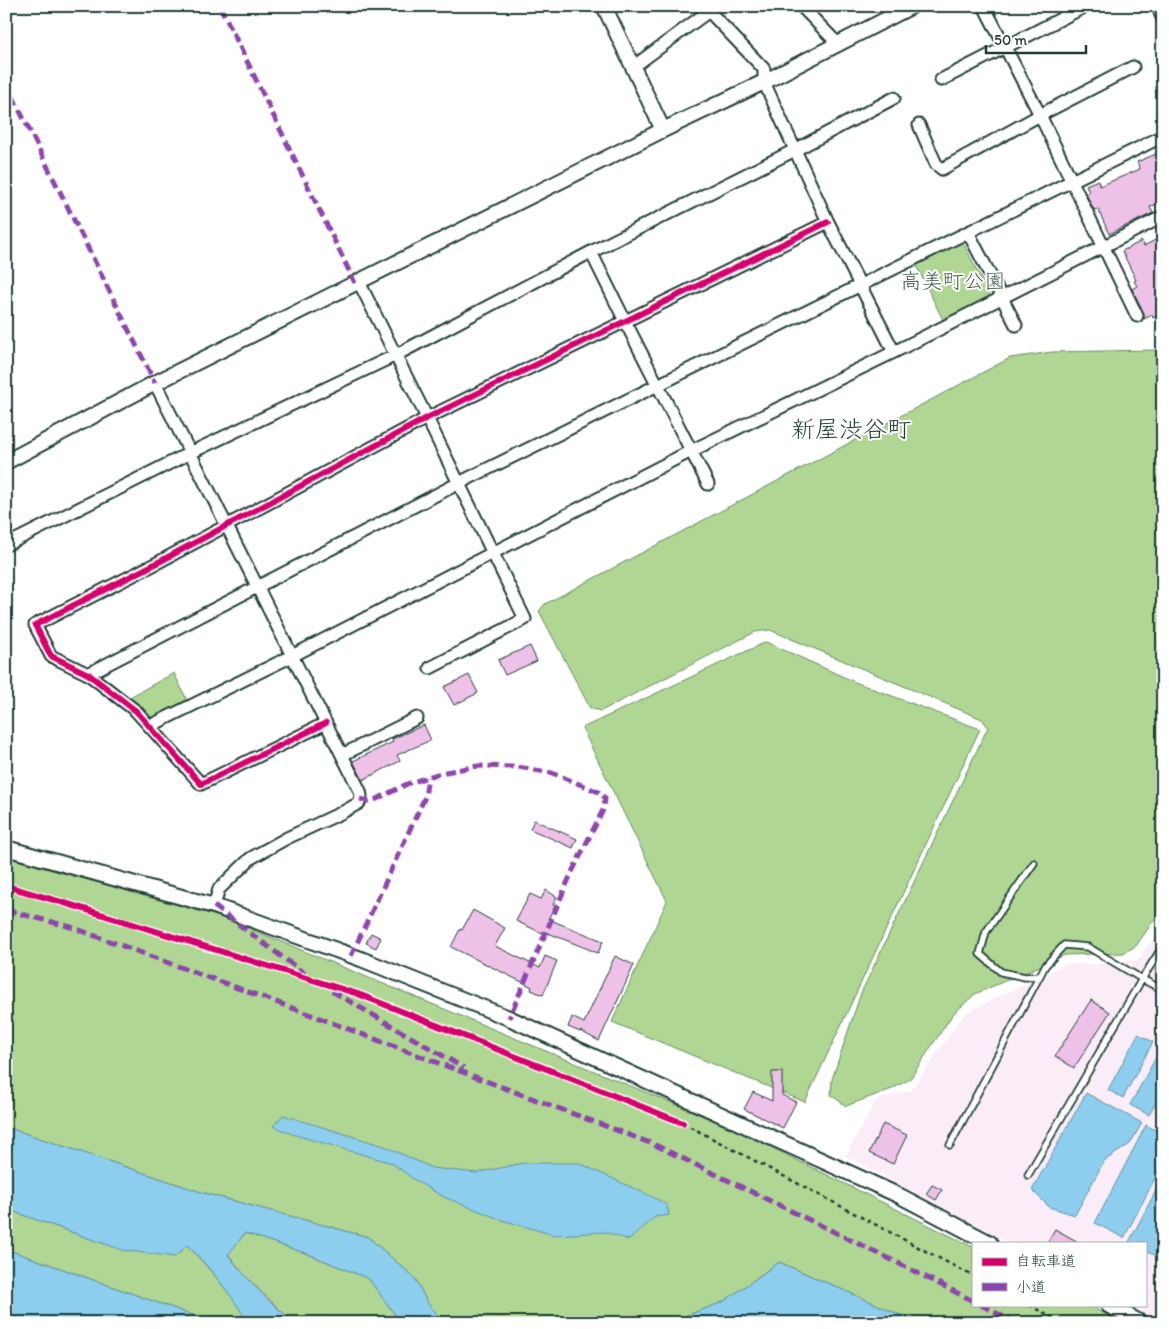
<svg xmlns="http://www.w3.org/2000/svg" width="1169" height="1329" viewBox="0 0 1169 1329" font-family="Itim,'Klee One',sans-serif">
<rect width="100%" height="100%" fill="#fff"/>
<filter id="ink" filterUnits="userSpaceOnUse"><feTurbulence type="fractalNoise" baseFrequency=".02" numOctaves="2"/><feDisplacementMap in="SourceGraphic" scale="10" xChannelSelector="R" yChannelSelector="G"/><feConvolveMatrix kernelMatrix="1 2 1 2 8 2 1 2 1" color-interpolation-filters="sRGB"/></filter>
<g filter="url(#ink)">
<path fill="#faedf8" d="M1163,923V1323H1160L1127,1305H1145V1243H1009L846,1156L876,1100L911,1090L965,1013L1065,964H1100L1138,960Z"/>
<path fill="#afd692" stroke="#678a63" d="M963,242L990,297L943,320L916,265Z
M1154,350L1163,358V907L1136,946L1123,953L1065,955L975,994L952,1015L910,1079L892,1089L846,1106L831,1095L832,1079L861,993L988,727L982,719L770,630L755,632L601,711L590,708L539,611L545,604L1010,358L1052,352Z
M766,642L855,682L980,729L805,1102L612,1022L667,901L582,728Z
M174,673L187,700L150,719L128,698Z
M6,857L224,918L730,1127L973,1247V1305H1089L1121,1323H919L779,1262L723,1302L666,1323H444L427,1302L415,1278L368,1237L204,1193L6,1127Z
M6,1209L122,1250L186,1244C209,1268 228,1290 246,1318L226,1323H215L6,1249Z
M245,1233L308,1254L369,1279L401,1323H296L281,1311L246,1277L228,1254Z"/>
<path fill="#8dcdee" stroke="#6193a4" d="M1138,1034L1153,1042L1123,1098L1108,1090Z
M1161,1048L1163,1049V1091L1149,1115L1130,1105Z
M1086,1093L1142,1123L1130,1144L1104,1161L1075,1215L1049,1207L1032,1190Z
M283,1115L384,1146L432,1168L477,1173L523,1163H579L657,1199L667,1205L669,1215L655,1217L629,1240L605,1232L554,1235L502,1220L444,1197L416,1181L392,1163L292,1134L273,1126Z
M1146,1125L1163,1134V1163L1124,1238L1095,1223Z
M6,1127L204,1193L368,1237L415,1278L427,1302L444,1323H401L369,1279L308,1254L245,1233L228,1255C248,1280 270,1304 296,1323H226L245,1318C229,1291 209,1267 187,1245L175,1257L122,1250L6,1209Z
M1163,1177V1248L1158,1257L1145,1250V1243H1131L1129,1242Z
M6,1249L215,1323H6Z
M779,1262L919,1323H666L723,1302Z"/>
<path fill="#eec2e8" stroke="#1f3d34" d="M1163,151V201L1150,207L1153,213L1109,234L1098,209L1094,210L1086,194L1089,192L1086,185L1098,180L1100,186L1140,169L1137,162Z
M1159,238L1163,245V313L1153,318L1152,315L1144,319V313L1132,289L1137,286L1134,281L1136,280L1122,251L1142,241L1144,246Z
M530,646L537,661L505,675L498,660Z
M469,675L478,693L454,705L444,687Z
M424,725L431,740L397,755L400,761L363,780L353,761L393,742L392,739Z
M534,820L577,839L573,848L530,829Z
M546,890L557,897L553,905L555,906L548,919L603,941L598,953L543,931L542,933L516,921L530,894L541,899Z
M473,910L505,928L495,946L540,968L545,956L557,961L543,995L531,990L532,987L451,947L460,929L462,930Z
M371,933L381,938L376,948L366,943Z
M615,956L634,965L599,1041L580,1031V1032L568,1027L572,1017L584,1023Z
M1091,1000L1110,1012L1074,1068L1055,1056Z
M772,1072H782V1095L796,1102L783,1128L744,1109L753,1092L772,1101Z
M883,1124L907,1135L893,1164L869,1153Z
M932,1185L942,1190L936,1200L926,1194Z
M1055,1229L1080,1243H1047Z"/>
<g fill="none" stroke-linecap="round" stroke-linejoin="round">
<g stroke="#1f3d34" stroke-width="9">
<path id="service" d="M1034,863L986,932L980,954L1001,972L1025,977L1040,976
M950,1145L1045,966L1064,945L1088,947L1142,979L1163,946
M1028,1175L1142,979L1163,990"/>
</g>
<g stroke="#1f3d34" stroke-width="15">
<path id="minor" d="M704,6L764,69V82L828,222L894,352
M801,6L838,44
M984,6L1038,111L1137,316
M1157,6L1163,19
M633,67L709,11
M941,80L1086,6
M919,125L936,164L942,169L1040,115L1133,67
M968,232L1016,325
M591,252L625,321L708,484
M359,282L427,418L525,619L430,668
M155,383L360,791L361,796L359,803L343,812L287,838L251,858L219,889L214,906
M6,545L190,453L396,355L591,252L795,150L894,98
M88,674L459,483L1163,136
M326,723L201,784L136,711L88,674L51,656L35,625L155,564L427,418L828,222
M150,726L292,656L691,451L894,352L1162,217L1163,218
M342,755L417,718"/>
</g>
<g stroke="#1f3d34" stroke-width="18">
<path id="tertiary" d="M604,6L663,130
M6,462L155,383L663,130L764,82L912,6
M6,848L214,906L361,959L509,1018L900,1196L990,1243
M1108,1305L1141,1323"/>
</g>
<path stroke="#1f3d34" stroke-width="2.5" stroke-dasharray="4 4" stroke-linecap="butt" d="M683,1123L973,1276
M1029,1305L1062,1323"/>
<use href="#service" stroke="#fff" stroke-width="5.5"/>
<use href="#minor" stroke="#fff" stroke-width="11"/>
<use href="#tertiary" stroke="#fff" stroke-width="14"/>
<path stroke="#8e44ad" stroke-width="5" stroke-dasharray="10 5" stroke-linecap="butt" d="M220,6L355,283
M6,83L155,383
M360,799L368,801L377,799L407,784L440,773L478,766L518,767L552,773L599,792L605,798L604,808L571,874L509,1018
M214,906L305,974
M6,910L71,927L314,1016L653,1144L892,1260L973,1301
M351,956L425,797L428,777
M332,991L464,1068
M981,1305L1016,1323"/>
<g stroke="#fff" stroke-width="9">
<path id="cycleway" d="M326,723L201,784L136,711L88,674L51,656L35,625L155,564L427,418L828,222
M6,886L68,904L358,994L683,1123"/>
</g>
<use href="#cycleway" stroke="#d6006c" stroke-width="6"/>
</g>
</g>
<g text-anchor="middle" stroke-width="4" stroke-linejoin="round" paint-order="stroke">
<g font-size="21" fill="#43634c" stroke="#fff">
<text x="953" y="288">高美町公園</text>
</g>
<g font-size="24" fill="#1f3d34" stroke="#fff">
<text x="851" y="437">新屋渋谷町</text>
</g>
</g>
<rect width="1169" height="1329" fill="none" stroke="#fff" stroke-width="25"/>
<rect x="12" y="12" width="1144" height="1304" fill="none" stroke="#1f3d34" stroke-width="2" filter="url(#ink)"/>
<rect x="972" y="1242" width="175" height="65" fill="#ffffff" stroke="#a5b1ae"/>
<rect x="982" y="1258" width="25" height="8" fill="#d6006c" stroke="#a5b1ae"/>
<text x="1016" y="1266" font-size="15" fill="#1f3d34">自転車道</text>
<rect x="982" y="1283" width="25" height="8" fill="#8e44ad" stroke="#a5b1ae"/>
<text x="1016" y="1292" font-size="15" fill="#1f3d34">小道</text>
<path d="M986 45v8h100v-8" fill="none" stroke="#1f3d34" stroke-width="2.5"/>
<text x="994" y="45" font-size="15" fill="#1f3d34" stroke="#ffffff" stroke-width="4" paint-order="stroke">50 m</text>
</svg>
